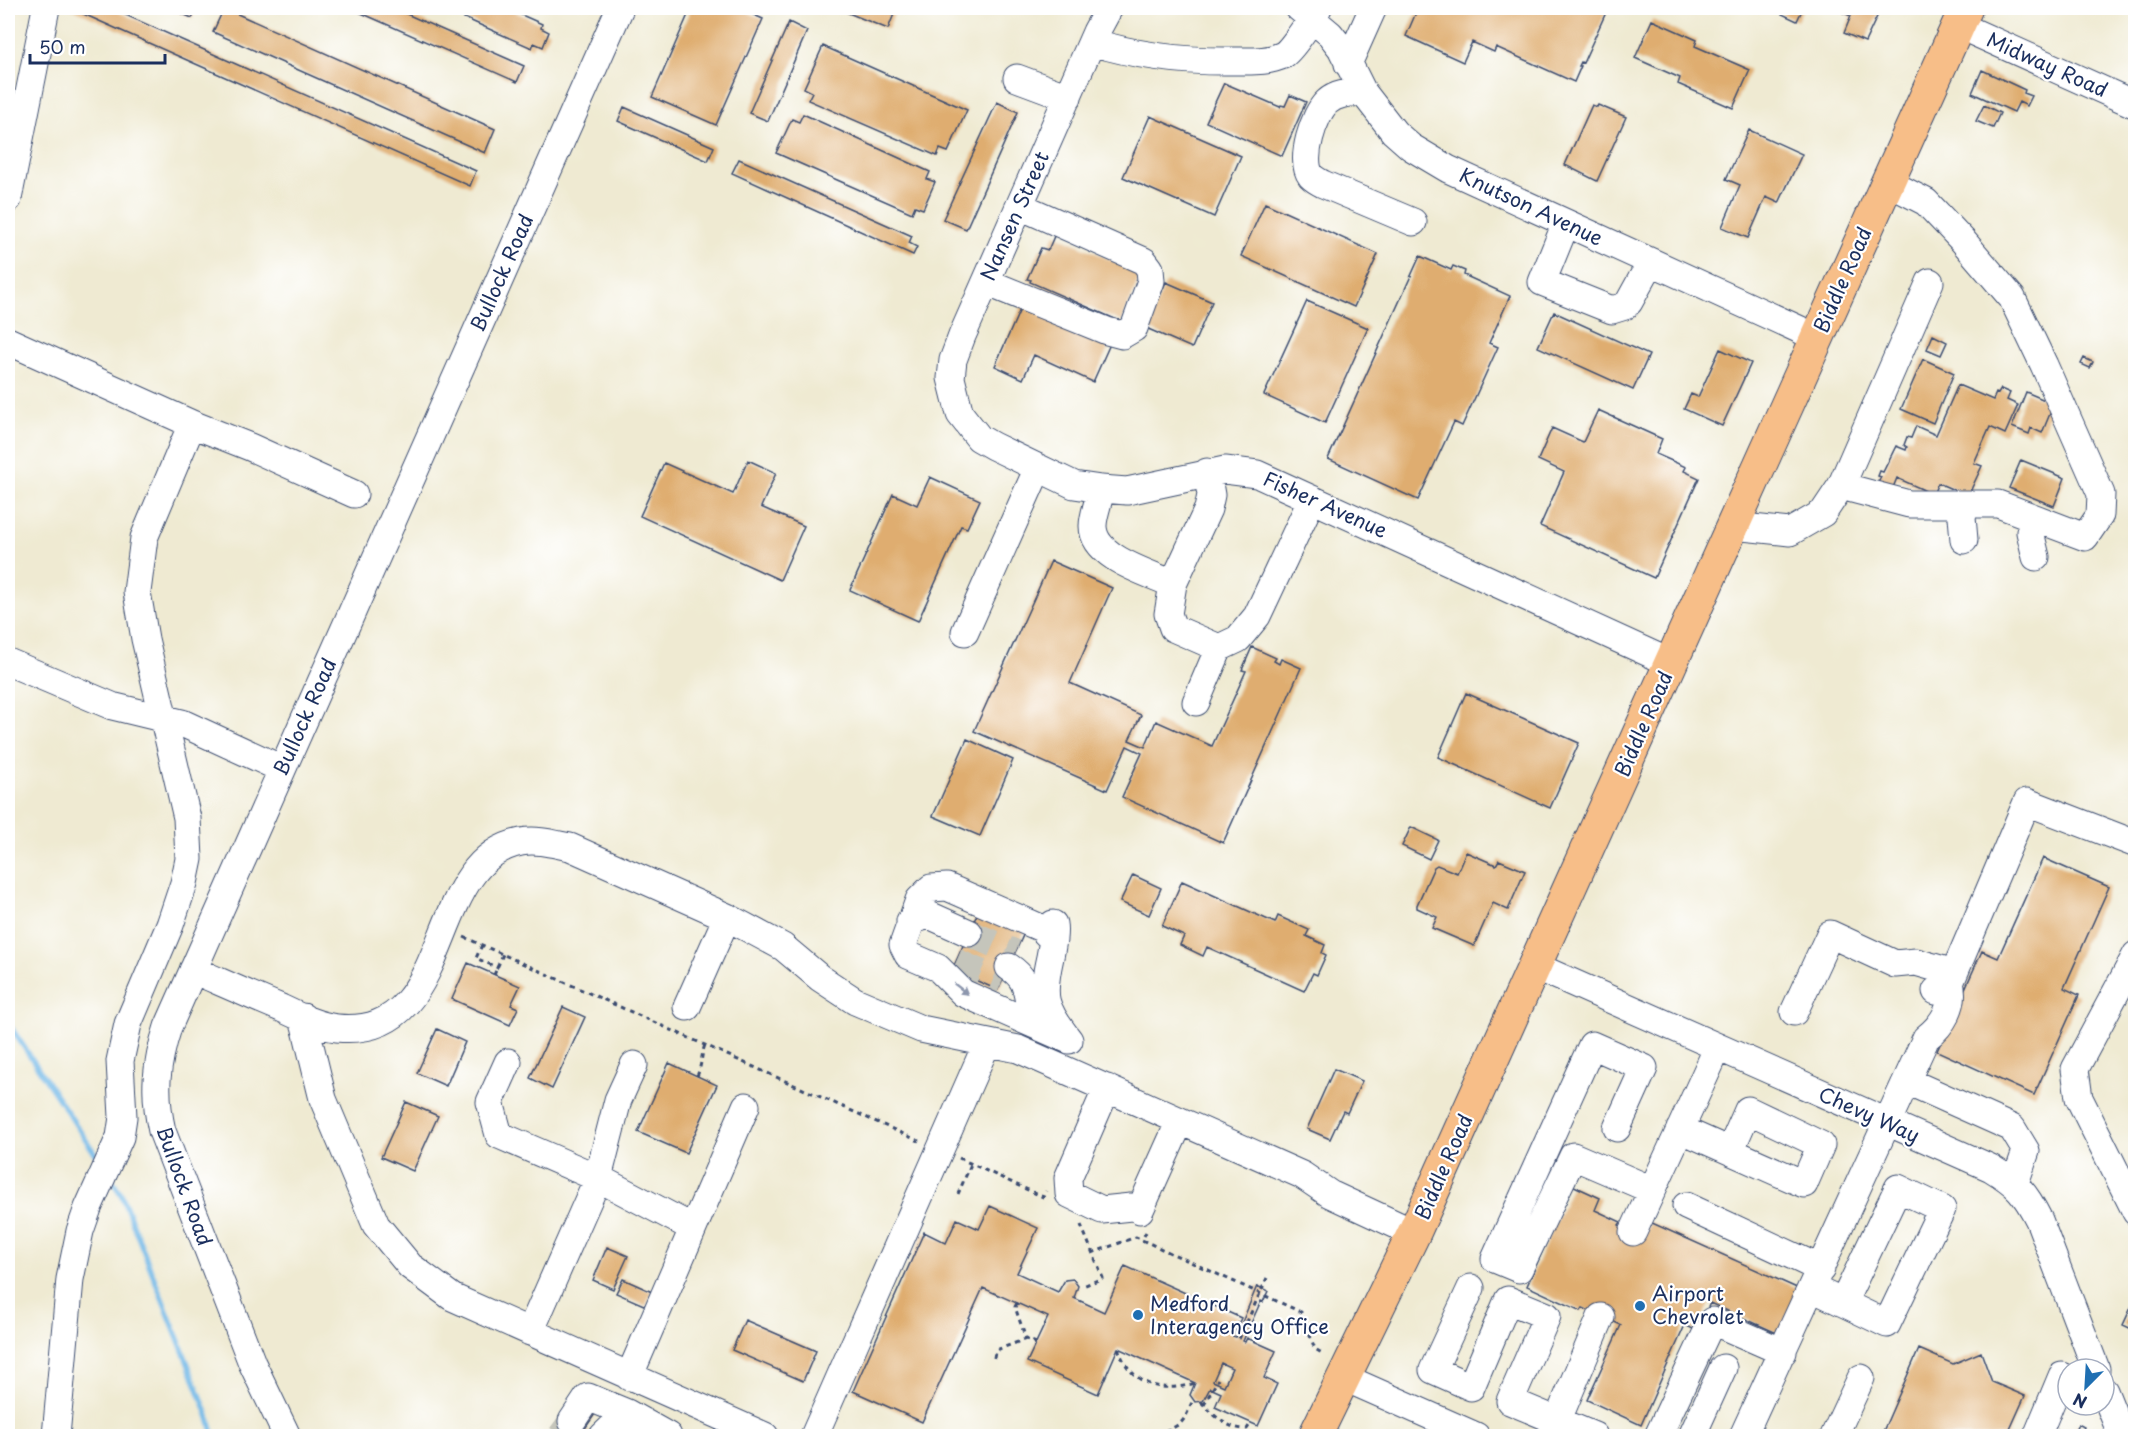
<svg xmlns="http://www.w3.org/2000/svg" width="2143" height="1444" viewBox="0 0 2143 1444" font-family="'Playpen Sans',sans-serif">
<rect width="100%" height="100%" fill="#fff"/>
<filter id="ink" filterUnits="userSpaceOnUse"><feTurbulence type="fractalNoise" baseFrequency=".0167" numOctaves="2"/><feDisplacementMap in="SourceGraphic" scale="12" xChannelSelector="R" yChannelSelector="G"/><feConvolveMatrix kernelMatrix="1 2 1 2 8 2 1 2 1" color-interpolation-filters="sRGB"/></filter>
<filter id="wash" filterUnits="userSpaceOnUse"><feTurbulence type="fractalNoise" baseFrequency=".008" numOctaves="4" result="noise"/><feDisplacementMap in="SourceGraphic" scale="24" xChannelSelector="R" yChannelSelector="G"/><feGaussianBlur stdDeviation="1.35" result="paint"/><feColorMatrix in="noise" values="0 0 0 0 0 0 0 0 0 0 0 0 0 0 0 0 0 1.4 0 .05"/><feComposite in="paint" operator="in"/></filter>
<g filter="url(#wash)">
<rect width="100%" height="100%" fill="#efead2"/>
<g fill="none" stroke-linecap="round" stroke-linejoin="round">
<path stroke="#70b8e7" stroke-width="5" d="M8,1023L100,1161
M110,1178L121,1194L207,1412L214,1436"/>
</g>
<g id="blocks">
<path fill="#dfad6f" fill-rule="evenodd" d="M70,8H110L476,171L470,186Z
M169,8H197L192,18Z
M224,8L495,129L485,153L213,32Z
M350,8H393L524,66L517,82Z
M442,8H506L542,24L541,28L549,32L543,47L534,43L532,48Z
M691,8H738L763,19L716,125L652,97Z
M836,8H893L896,9L888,29Z
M1418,8H1471L1480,11L1482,8H1608L1583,63L1581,62L1579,66H1581L1574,82L1496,47L1494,52L1472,42L1463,62L1406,36Z
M1785,8H1803L1797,21L1782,14Z
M1832,8H1881L1865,42L1844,33L1851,16Z
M1652,20L1697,40L1695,46L1750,70L1733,108L1678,84L1680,78L1635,58Z
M789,22L807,31L768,121L749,113Z
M823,46L967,110L948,152L940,149L937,156L808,100L812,92L804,88Z
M1982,70L2025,90L2024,93L2032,96L2027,106L2019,102L2014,112L1972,93Z
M1224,83L1280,107L1281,105L1285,106L1290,95L1306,102L1282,156L1206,122Z
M997,102L1018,112L966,229L943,219Z
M1592,105L1597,107L1598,105L1626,117L1597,181L1565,165Z
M1984,105L2000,113L1993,128L1976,121Z
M624,107L714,147L708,161L618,121Z
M803,114L930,172L927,179L935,182L923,209L915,206L912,213L776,153L792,119L799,122Z
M1150,116L1241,156L1214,217L1123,177Z
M1749,130L1802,154L1779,203L1766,197L1748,238L1722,227L1740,185L1726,179Z
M739,159L912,236L909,243L917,247L913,255L732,173Z
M1265,203L1378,254L1354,307L1241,256Z
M1055,234L1141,274L1122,322L1030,282L1031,280L1027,279L1041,248L1048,250Z
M1420,256L1451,270L1453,266L1465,271L1464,275L1510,296L1489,343L1498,347L1462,426L1454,422L1418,500L1328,459Z
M1166,282L1212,302L1192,348L1146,328Z
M1307,301L1368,328L1325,423L1264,395Z
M1022,305L1110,344L1093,382L1034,355L1023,379L995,366Z
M1554,312L1649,355L1633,390L1538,347Z
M1933,335L1947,342L1941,355L1927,349Z
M1720,349L1751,363L1722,426L1684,409L1691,394L1698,397Z
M2084,358L2093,362L2090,368L2081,364Z
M1923,359L1954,373L1933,423L1901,409Z
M1958,385L1993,400L1996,393L1998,394L2001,389L2010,393L2007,400L2018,405L2005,434L1990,427L1974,463L1982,466L1968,496L1938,483L1933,494L1897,478L1892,490L1878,483L1881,477L1878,476L1880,471L1883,472L1896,446L1906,450L1907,447L1904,445L1907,437L1911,438L1916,426L1936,435Z
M2026,392L2054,404L2042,433L2031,428L2029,434L2012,427Z
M1598,410L1662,439L1656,454L1686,467L1684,471L1699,478L1654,578L1540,526L1564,472L1538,460L1552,428L1583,442Z
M748,460L776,473L761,507L804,526L780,580L640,516L664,463L733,494Z
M2021,460L2065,478L2054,506L2009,488Z
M930,477L980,500L967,528L961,526L918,621L850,590L893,494L917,505Z
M1051,561L1112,588L1070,683L1141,715L1129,740L1145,747L1156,721L1212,746L1246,671L1242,670L1252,647L1276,658L1274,661L1279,664L1281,659L1301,668L1223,843L1122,797L1142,753L1127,746L1107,790L974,731Z
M1466,693L1579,743L1550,808L1438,757Z
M967,739L1013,760L980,836L933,816Z
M1411,827L1438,840L1429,859L1402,846Z
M1466,852L1496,865L1499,860L1525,871L1508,910L1493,903L1474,946L1432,928L1437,917L1417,908V905L1434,867L1437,865L1457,873Z
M2043,858L2109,887L2064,988L2079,995L2034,1095L1937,1051L1982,951L1998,958Z
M1133,875L1161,888L1149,915L1120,902Z
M1182,881L1275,923L1278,916L1309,930L1306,936L1325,945L1322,953L1326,955L1317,975L1313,973L1304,991L1207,947L1203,956L1180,945L1184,936L1162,926Z
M979,910L1025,931L998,990L952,970Z
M468,963L520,986L511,1005L518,1008L510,1025L452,999Z
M563,1007L585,1017L552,1089L530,1078Z
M437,1029L465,1042L446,1086L417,1073Z
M669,1063L717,1085L686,1153L638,1132Z
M1334,1069L1362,1081L1347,1113L1343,1111L1330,1139L1307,1129Z
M406,1102L438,1116L413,1171L381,1157Z
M1572,1185L1600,1198L1595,1210L1621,1222L1619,1225L1644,1237L1650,1222L1799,1289L1779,1334L1710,1303L1697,1331L1685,1325L1641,1425L1587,1400L1621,1325L1583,1308L1581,1311L1527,1286Z
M990,1206L1038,1228L1017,1273L1058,1292L1065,1280L1073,1279L1078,1286L1074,1298L1104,1312L1125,1266L1241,1318L1233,1336L1236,1337L1257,1286L1268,1291L1263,1302L1261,1301L1243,1341L1245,1342L1247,1338L1276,1351L1264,1378L1277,1384L1258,1426L1215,1407L1221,1393L1210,1388L1203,1401L1195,1402L1190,1395L1195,1383L1118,1348L1098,1394L1027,1362L1048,1317L983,1288L922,1422L853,1391L924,1232L946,1243L957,1219L979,1229ZM1221,1363L1232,1368L1224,1386L1213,1381Z
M607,1247L628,1256L613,1289L593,1280Z
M623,1279L652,1292L646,1306L616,1293Z
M2136,1297V1331L2123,1325Z
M745,1320L816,1351L803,1381L732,1350Z
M1919,1349L1953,1364L1981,1352L1992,1382L2025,1396L2007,1436H1881Z
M589,1410L595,1414L584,1430L595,1436H555L568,1418Z
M2078,1424L2084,1427L2080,1436H2073Z"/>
</g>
</g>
<g filter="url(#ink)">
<use href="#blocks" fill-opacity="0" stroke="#3b4b6f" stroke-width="1.5"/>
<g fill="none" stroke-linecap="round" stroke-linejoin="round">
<path stroke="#c5c5bb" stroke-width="27" stroke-dasharray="27 14" stroke-linecap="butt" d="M969,933L1015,953
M956,962L1002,982
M561,1436L572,1421
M587,1436L590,1433"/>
<g stroke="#3b4b6f" stroke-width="29">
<path id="minor" d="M1109,8L1096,32L962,336L953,360L951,378L960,414L979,438L993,446L1074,485L1101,489L1127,491L1225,470L1257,474L1671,663
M1299,8L1330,34L1341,48L1363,92L1394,132L1411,147L1448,169L1818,338
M1958,25L2136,105
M1092,42C1140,57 1187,62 1237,61C1252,61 1269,62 1283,55C1291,51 1313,17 1318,8
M1348,64L1373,8
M1017,78L1068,97
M1363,92C1351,93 1337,93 1327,102C1314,114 1299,160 1311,176C1314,179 1319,182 1323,184L1413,222
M8,199L46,8
M1566,223L1542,282L1612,310L1625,306L1629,302L1651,262
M986,282L1107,331L1122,335L1134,328L1151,281L1150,269L1144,261L1020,206
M8,341L192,424L250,447L354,494
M1841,486L1909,504H1998L2085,537L2100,515L2101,494L2044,365L2012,298L1963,241L1926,202L1887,182
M1101,489C1099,501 1093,515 1093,526C1093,558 1149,573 1173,584L1208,509L1211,495L1207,472
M1961,505L1964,540
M2034,518L2030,532L2036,557
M1733,526L1790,532L1823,513L1841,486L1930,282
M1173,584L1168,614L1173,628L1219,648L1238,639L1257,616L1312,499
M965,632L1038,468
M8,662L112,706L182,723L282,769
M1196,702L1219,648
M910,921L929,915L969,933
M1053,924C1055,935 1052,945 1050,957C1041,997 1043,1007 1069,1040
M1053,940L1041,928L947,887L931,888L919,900L903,945L908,955L938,968L963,993L1069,1040
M2136,955L2075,1069L2079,1098L2136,1212
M1535,966L1991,1168C2017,1184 2025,1192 2039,1220L2096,1369
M1009,967C1031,981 1025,996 1033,1017
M193,970C223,983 252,996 281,1008C298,1016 318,1026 337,1028C458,1040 423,861 521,842C538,839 554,844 570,847L727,917L783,947L820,978L855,1001L921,1029L1018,1049L1302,1175L1330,1194L1414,1233
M1936,991L1950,983L2027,802L2136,844
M687,1007L727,917
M1794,1012L1830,934L1895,964L1916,962L1954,973
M303,1017L323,1099L376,1225L410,1266L452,1297L765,1436
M508,1062L490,1102L499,1135L598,1178L693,1228
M1907,1081L2012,1128L2026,1151L2015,1183
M1107,1088L1068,1178L1069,1194L1102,1210L1131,1207
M1617,1128L1644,1068L1592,1045L1495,1259L1519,1269L1573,1156L1652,1190
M1680,1129L1804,1184L1821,1145L1748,1110L1730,1151
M1686,1206L1821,1269
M1140,1210L1180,1121
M1633,1232L1718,1047
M1471,1288L1433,1370L1471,1387L1508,1300L1547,1316L1510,1401L1594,1436
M1812,1288L1887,1324L1942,1209L1898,1188L1843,1303
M530,1332L598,1178L618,1100L634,1065
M629,1377L746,1106
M1345,1378L1476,1436
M2104,1391L2122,1436
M572,1421L588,1397L627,1413
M56,1436L70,1279L80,1231L88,1208L120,1137L123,1117L120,1061L128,1024L170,925L184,883L189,859L187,818L145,639L137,592L144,538L192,424
M287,1436L252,1363L162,1131C153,1092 156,1064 168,1027L620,8
M603,1436L627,1413L668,1436
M814,1436L987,1043
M1551,1436L1601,1317
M1658,1436L1712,1321L1783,1352
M1692,1436L1723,1368
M1743,1436L1926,1038C1943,1025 1956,1004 1950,983
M1834,1436L1861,1378
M2037,1436L2062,1376"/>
</g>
<g stroke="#3b4b6f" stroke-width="35">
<path id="major" d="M1315,1436L1414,1233L1966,8"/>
</g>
<path stroke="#3b4b6f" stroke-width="3" stroke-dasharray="4.5 4.5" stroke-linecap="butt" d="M464,937L919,1141
M482,945L476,958L498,968
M494,975L503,954
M697,1076C702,1065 701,1055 705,1045
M959,1158L1043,1197L1046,1191
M958,1194L971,1164
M1081,1225L1103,1278L1083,1286
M1146,1232L1142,1240L1301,1312L1315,1349L1322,1353
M1092,1253L1136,1237L1142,1240
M1017,1303L1015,1307L1026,1339L1036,1343
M1239,1339L1267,1278
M1118,1348C1131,1385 1160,1394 1195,1383
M994,1358L995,1352L999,1349L1026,1339
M1201,1402C1215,1416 1226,1429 1247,1429L1251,1423
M1204,1405L1218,1379
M1158,1436C1163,1430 1170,1430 1176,1426C1186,1421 1188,1410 1193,1400"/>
<use href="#minor" stroke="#fff" stroke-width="27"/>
<use href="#major" stroke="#f7be88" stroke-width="33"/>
</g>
<defs><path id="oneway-solid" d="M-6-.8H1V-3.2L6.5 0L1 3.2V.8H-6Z" transform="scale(1.5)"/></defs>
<use fill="#8d97ae" href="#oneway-solid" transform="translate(961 989) rotate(38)"/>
</g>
<g fill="#1f6fb2" stroke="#fff" stroke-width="2">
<circle cx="1640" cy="1306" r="6"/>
<circle cx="1138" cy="1315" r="6"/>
</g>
<g text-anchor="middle" stroke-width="4.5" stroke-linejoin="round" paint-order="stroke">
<g font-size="20" fill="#1b2f5e" stroke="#fff">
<text transform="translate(2047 65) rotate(24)" y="7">Midway Road</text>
<text transform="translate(1531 207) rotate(25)" y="7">Knutson Avenue</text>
<text transform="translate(1015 216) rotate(-66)" y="7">Nansen Street</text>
<text transform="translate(502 273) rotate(-66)" y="7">Bullock Road</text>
<text transform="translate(1843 280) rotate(-66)" y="7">Biddle Road</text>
<text transform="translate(1325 505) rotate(24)" y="7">Fisher Avenue</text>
<text transform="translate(305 717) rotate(-66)" y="7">Bullock Road</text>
<text transform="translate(1644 724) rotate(-66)" y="7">Biddle Road</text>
<text transform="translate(1869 1115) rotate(24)" y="7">Chevy Way</text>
<text transform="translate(1444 1167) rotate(-66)" y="7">Biddle Road</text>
<text transform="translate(184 1186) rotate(70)" y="7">Bullock Road</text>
</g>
<g font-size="20" fill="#1b2f5e" stroke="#fff" text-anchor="start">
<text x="1652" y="1301">Airport<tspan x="1652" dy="23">Chevrolet</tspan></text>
<text x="1150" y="1311">Medford<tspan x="1150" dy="23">Interagency Office</tspan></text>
</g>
</g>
<rect width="2143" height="1444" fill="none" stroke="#fff" stroke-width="30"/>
<g transform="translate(2086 1387) rotate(204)"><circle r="28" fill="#ffffff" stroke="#a4acbf" stroke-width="1.5"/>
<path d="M0-4.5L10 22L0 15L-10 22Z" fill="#1f6fb2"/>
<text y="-9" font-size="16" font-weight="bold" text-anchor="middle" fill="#1b2f5e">N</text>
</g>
<path d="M30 54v9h135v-9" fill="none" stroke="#1b2f5e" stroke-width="3"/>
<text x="39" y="54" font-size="18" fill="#1b2f5e" stroke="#ffffff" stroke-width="4.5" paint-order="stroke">50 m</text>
</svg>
